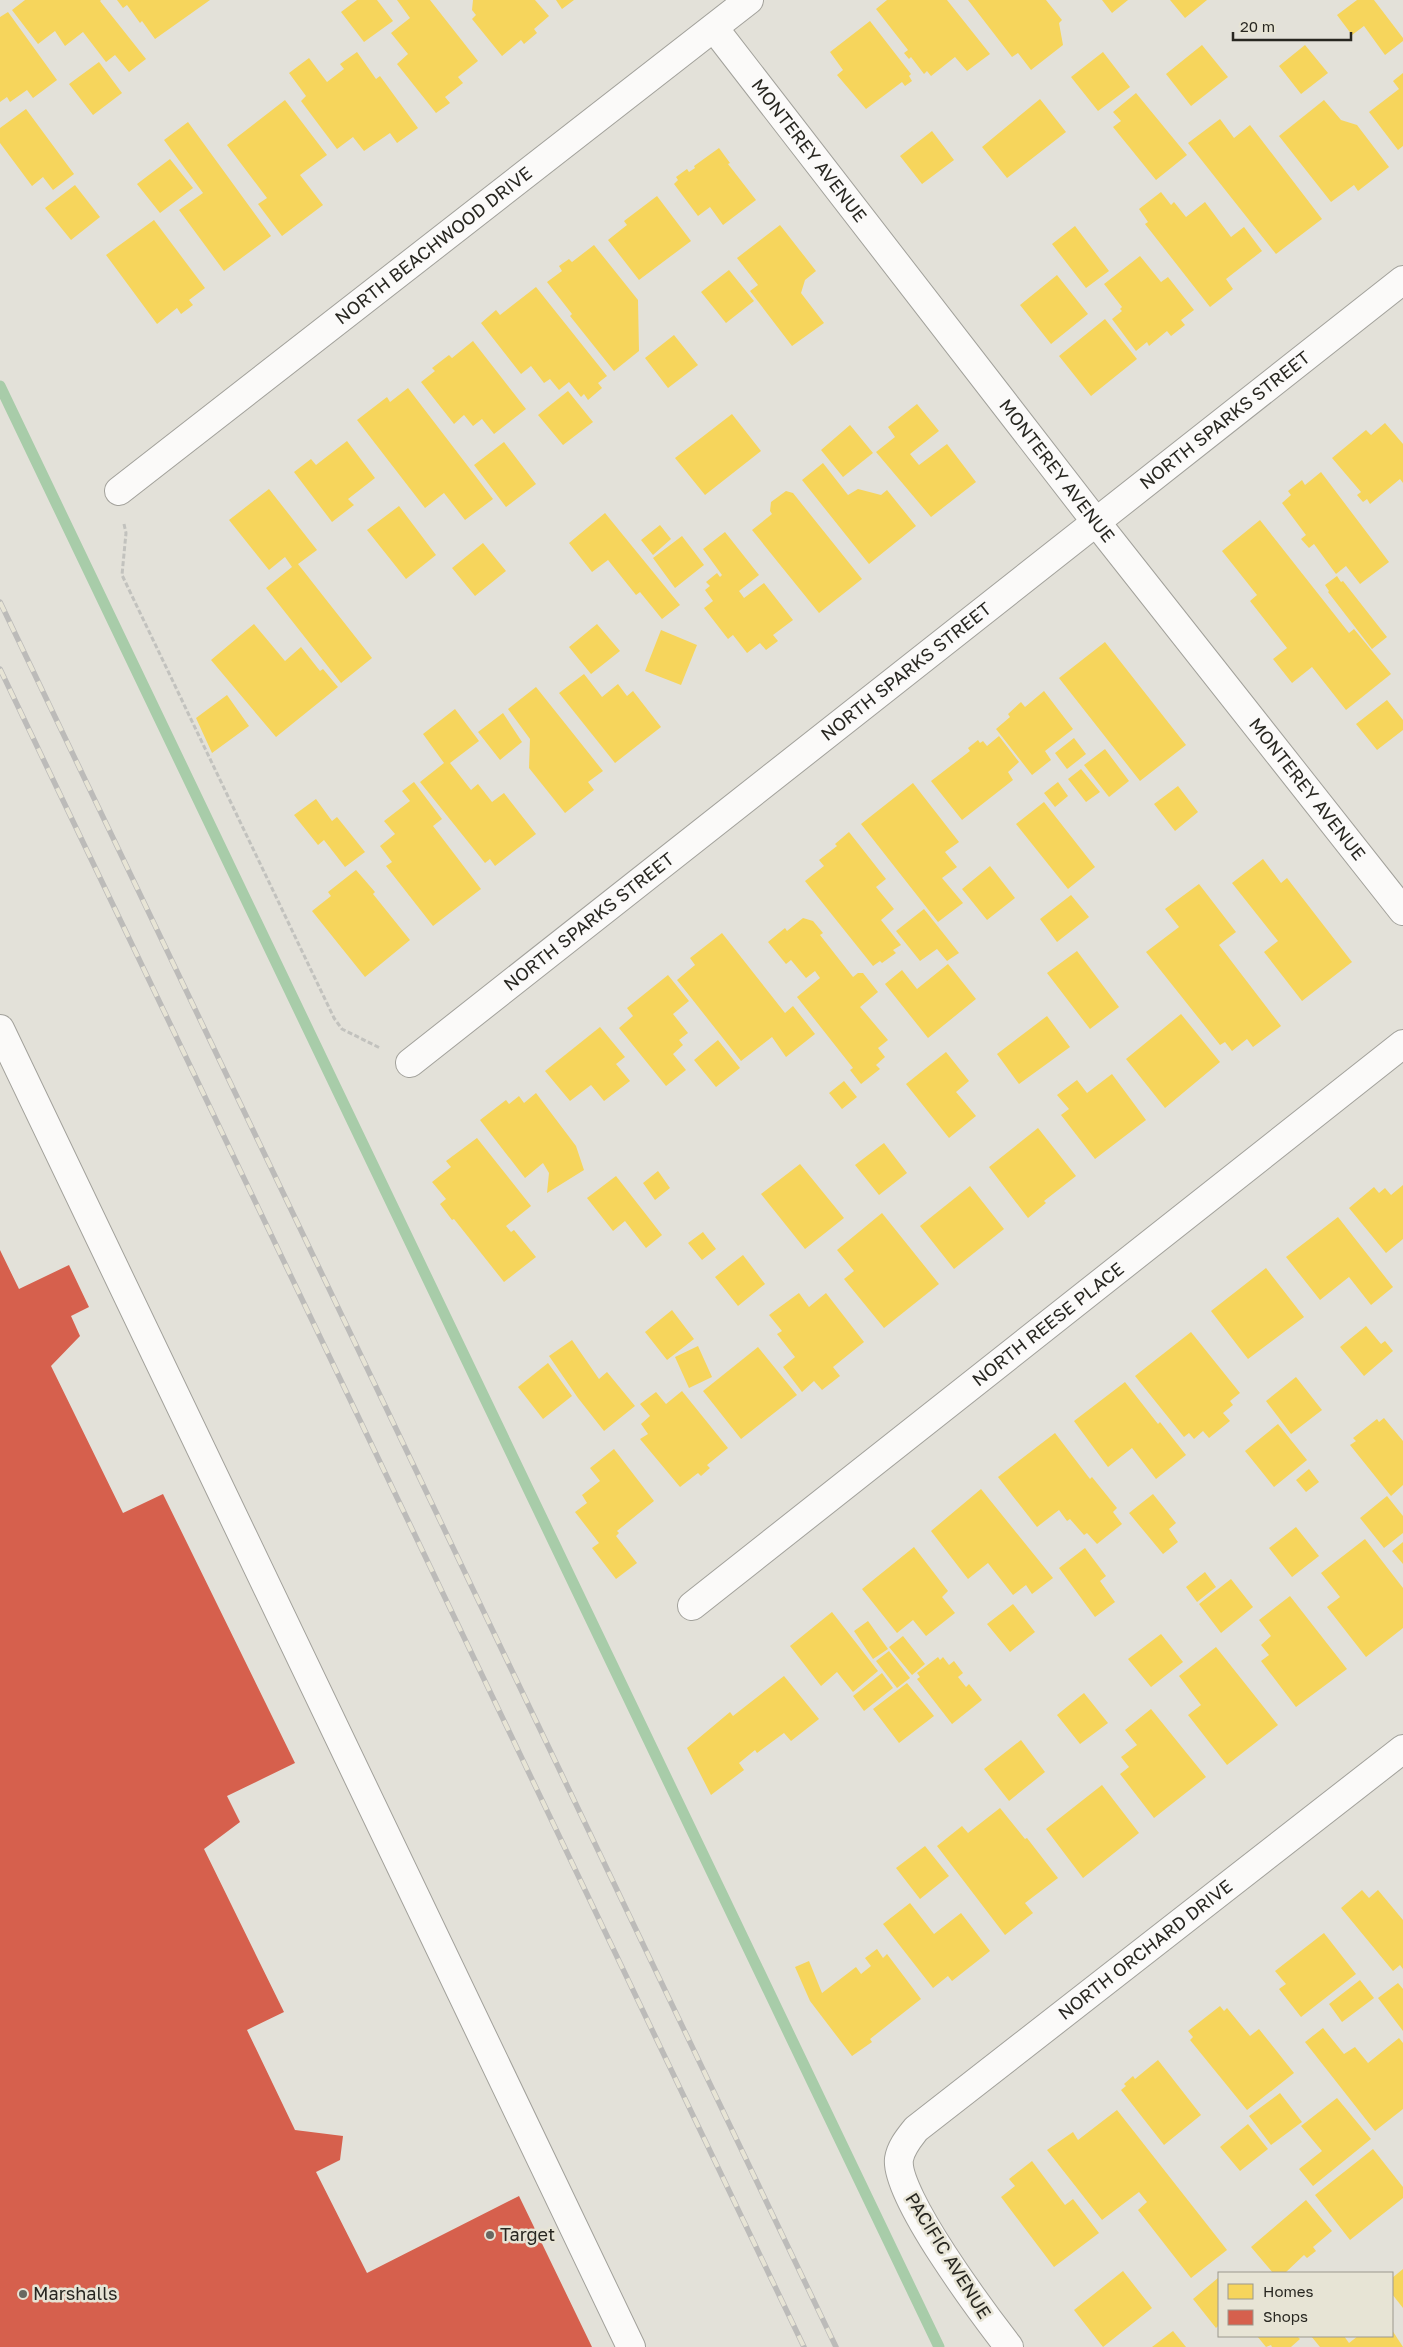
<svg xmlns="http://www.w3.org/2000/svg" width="1403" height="2347" viewBox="0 0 1403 2347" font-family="'Golos Text',sans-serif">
<rect width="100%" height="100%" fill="#e3e1d9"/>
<path fill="#f6d55c" d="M25,0H101L100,1L146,59L129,72L115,55L106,62L83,32L65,46L55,31L38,44L12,10Z
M117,0H210L155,39L142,21L140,23L127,5L123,8Z
M357,0H377L393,21L364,42L341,12Z
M397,0H430L478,61L458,77L463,83L445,97L450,103L436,113L397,64L408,54L391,33L410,18Z
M473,0H535L549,16L534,29L537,33L524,44L521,40L502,56L472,19L476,15L472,10Z
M556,0H574L562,9Z
M887,0H947L990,54L967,71L955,57L931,76L927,71L924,74L911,57L909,59L904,53L908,50L876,9Z
M968,0H1046L1062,20L1059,23L1063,45L1031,70L1018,53L1012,57Z
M1102,0H1128L1112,13Z
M1170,0H1207L1185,18Z
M1357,0H1374L1403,38V41L1385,55L1364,26L1352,35L1337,15Z
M8,12L57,80L33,98L27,90L10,102L7,97L0,102V17Z
M870,21L911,74L909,76L912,81L905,86L902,82L866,109L837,75L843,70L830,52Z
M1202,45L1228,77L1191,106L1166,74Z
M1305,45L1328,73L1301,94L1279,66Z
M357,52L376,79L380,76L418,128L397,143L390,133L364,151L353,137L337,149L301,101L306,96L289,73L309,58L327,82L344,69L340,64Z
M1103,52L1130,87L1098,111L1071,77Z
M99,62L122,93L93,115L69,84Z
M1403,73V146L1398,150L1369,112L1399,89L1393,81Z
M1136,93L1187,155L1156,180L1113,127L1121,121L1113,112Z
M1040,99L1066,132L1007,178L982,147Z
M285,100L327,155L300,175L323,205L282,236L258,204L267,198L227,145Z
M1324,100L1341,120L1357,125L1389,167L1358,191L1354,185L1331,202L1279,136Z
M26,109L74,174L53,190L43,177L32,186L0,143V128Z
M1220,119L1234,138L1250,125L1322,219L1276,254L1188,143Z
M188,122L271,236L224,271L179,210L203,193L164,140Z
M932,131L954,160L922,184L900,156Z
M719,148L730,163L728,164L756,200L723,225L710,207L698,216L674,184L678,180L676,177L687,169L689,172L695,168L694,166Z
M170,159L193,188L160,213L137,184Z
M75,185L100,217L71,240L45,208Z
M1161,192L1171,205L1174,202L1186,217L1205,202L1231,237L1244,227L1262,251L1226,279L1233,289L1210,307L1145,224L1148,222L1139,209Z
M657,196L691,241L639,280L608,240L627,225L624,221Z
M154,220L205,288L189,300L193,305L181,314L177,308L157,324L106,255Z
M780,225L816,271L805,280L801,293L824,323L792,346L750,291L758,285L737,258Z
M1075,226L1109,271L1086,288L1052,244Z
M594,245L638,300L639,351L614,371L570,316L572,314L547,282L562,271L559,266L569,259L572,262Z
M1140,256L1161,282L1168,277L1194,310L1181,320L1185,325L1171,336L1167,331L1149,346L1147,342L1136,351L1112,319L1122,311L1120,309L1122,307L1104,284Z
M729,270L754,301L726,323L701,292Z
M1057,275L1088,314L1051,344L1020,305Z
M536,287L607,376L598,383L602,388L588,400L584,394L581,397L569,382L559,390L550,379L544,383L531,366L521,374L481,323L496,310L500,315Z
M1105,319L1137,359L1091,396L1059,356Z
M674,335L698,365L668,388L645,358Z
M473,341L526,409L494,434L482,419L473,426L464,415L454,424L421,382L435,371L432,368L449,355L452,358Z
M408,388L493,499L465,520L444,493L425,508L357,420L387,397L390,402Z
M568,391L593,422L563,445L538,415Z
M917,404L939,431L910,454L919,465L947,444L976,482L931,517L876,452L895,437L888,427Z
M732,414L761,451L705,495L675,458Z
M1385,423L1403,444V483L1400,479L1370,504L1367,499L1363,502L1357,495L1361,492L1332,458L1366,430L1371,435Z
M850,425L873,453L843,477L821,450Z
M347,441L375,478L348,499L354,505L332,522L294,472L311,459L316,465Z
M504,442L536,484L506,507L474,465Z
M823,463L848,495L858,489L881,495L887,490L916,526L869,564L802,480Z
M1321,472L1389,562L1360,584L1346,566L1336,574L1314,544L1309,548L1301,539L1306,535L1282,503L1291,495L1288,491L1302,480L1305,485Z
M269,489L317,550L298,564L372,658L341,683L266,588L292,567L285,557L269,570L229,520Z
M786,491L793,493L862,579L819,613L752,530L772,514L770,511L771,502Z
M399,506L436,555L406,579L367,530Z
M605,513L680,605L662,619L640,592L636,595L608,560L592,572L569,543Z
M1260,520L1349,633L1354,629L1391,674L1346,710L1312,667L1292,683L1273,659L1287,648L1250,601L1257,595L1222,551Z
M660,525L671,539L653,555L641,540Z
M725,532L759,575L739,591L744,598L764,583L793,620L773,635L778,641L766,650L760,643L747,653L733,635L728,639L704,608L713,601L705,590L710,586L706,582L717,573L720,577L722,575L703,549Z
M682,536L704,565L675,588L653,558Z
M483,543L506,571L475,596L452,568Z
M1337,576L1341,582L1343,581L1387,637L1372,649L1328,592L1329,591L1325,585Z
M254,624L285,661L301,647L320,671L323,669L338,687L276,737L211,660Z
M597,624L620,651L591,674L569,647Z
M661,630L697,645L681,685L645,671Z
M1105,642L1186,745L1140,781L1059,678Z
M584,674L602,697L618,684L627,696L633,691L661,727L615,763L559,693Z
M536,687L603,771L588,782L594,790L565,813L529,768L530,739L508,709Z
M1044,691L1073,729L1045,751L1051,760L1032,775L996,729L1010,717L1008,714L1021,702L1025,707Z
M227,695L249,726L212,753L196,718Z
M1387,700L1403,720V730L1377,750L1356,724Z
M455,709L479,741L450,763L471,790L478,784L492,802L504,793L536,834L495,866L490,859L485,863L420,782L444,763L423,734Z
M503,713L522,742L500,760L478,732Z
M999,736L1019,762L1008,772L1013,780L962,820L931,781L970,751L968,748L978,740L980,743L983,741L987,746Z
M1074,738L1086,754L1067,769L1055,753Z
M1105,749L1129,781L1109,797L1084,765Z
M1081,769L1100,792L1086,802L1068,779Z
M414,782L442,819L433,826L481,889L433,926L386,866L392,862L380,846L395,834L384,821L410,801L402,791Z
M1058,782L1068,796L1055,807L1044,793Z
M913,783L959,842L945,852L957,867L942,878L963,903L938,922L861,824Z
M1178,786L1198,812L1175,831L1154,804Z
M316,799L332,821L337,817L365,852L345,867L324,840L318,845L294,815Z
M1044,802L1095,867L1068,889L1016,824Z
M849,832L886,879L876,887L894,909L881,920L901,945L893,950L896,953L882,963L880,961L873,966L805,881L824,866L819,860L837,846L835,844Z
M1263,859L1281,883L1287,878L1352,962L1302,1001L1264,952L1278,941L1232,883Z
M990,866L1015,898L987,920L962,889Z
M356,870L375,892L373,894L410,940L365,977L312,911L331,896L328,892Z
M1199,884L1236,932L1219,945L1281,1026L1253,1047L1247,1039L1232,1051L1225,1042L1220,1045L1146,952L1179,927L1165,909Z
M1071,895L1089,917L1057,942L1040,919Z
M924,909L959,953L947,961L937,949L920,961L896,931Z
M803,918L813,921L823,933L820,935L853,977L858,973H863L878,992L860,1007L888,1040L878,1048L885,1057L876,1065L880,1069L861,1084L850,1070L853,1068L797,997L820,978L815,971L806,978L791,960L786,964L768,942L785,928L787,931Z
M722,933L785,1013L793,1006L815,1034L786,1057L772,1037L741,1061L677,980L695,965L690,958Z
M1077,951L1119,1007L1090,1029L1047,973Z
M948,964L976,999L928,1038L885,984L902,970L917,989Z
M668,975L689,1001L673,1014L688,1033L679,1040L683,1045L673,1054L686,1070L666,1086L619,1028L633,1016L627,1008Z
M1181,1014L1220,1062L1165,1108L1126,1059Z
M1047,1016L1070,1047L1019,1084L997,1054Z
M600,1027L625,1057L616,1064L630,1081L604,1101L591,1085L570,1101L545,1071Z
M718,1040L740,1068L716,1087L694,1060Z
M946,1052L969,1081L956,1092L976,1116L949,1138L906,1084Z
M1112,1074L1146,1120L1095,1159L1061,1115L1069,1109L1057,1095L1077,1080L1087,1093Z
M844,1081L857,1097L842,1109L829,1093Z
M536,1093L576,1146L584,1170L547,1193L549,1173L543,1163L525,1178L480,1120L506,1100L509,1104L519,1096L524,1103Z
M1038,1128L1076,1176L1044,1201L1046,1203L1028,1218L989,1167Z
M477,1138L531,1206L506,1226L511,1232L514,1230L536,1257L504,1282L454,1219L452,1220L440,1204L446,1199L432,1182L451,1167L446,1161Z
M884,1143L907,1173L879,1195L855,1165Z
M800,1164L844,1218L805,1249L761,1194Z
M658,1171L670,1188L655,1200L643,1183Z
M616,1176L662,1235L646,1248L625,1221L613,1231L587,1198Z
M1403,1185V1239L1386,1253L1349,1208L1374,1187L1379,1193L1385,1188L1391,1195Z
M970,1186L1004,1229L954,1269L920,1226Z
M882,1213L939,1284L884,1328L844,1279L854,1271L837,1250Z
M1338,1217L1393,1287L1371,1305L1349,1277L1320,1300L1286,1257Z
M703,1232L716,1249L702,1260L688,1243Z
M743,1255L765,1284L738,1306L715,1277Z
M1266,1268L1304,1317L1248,1359L1211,1311Z
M799,1293L809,1307L826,1293L864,1342L833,1367L840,1376L822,1390L814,1381L802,1392L783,1367L795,1357L777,1334L782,1331L769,1315Z
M672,1310L694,1339L667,1360L645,1332Z
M1366,1326L1381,1344L1385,1341L1393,1351L1364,1376L1340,1347Z
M1191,1332L1240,1393L1230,1401L1233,1405L1223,1413L1230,1421L1209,1438L1203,1431L1194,1439L1189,1433L1184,1437L1135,1376Z
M572,1340L599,1379L607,1372L635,1406L604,1431L578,1398L549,1356Z
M698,1346L712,1377L689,1388L675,1357Z
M758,1347L797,1395L741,1439L703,1391Z
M548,1363L572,1396L543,1419L518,1387Z
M1296,1377L1322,1410L1291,1434L1266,1401Z
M1125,1382L1158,1424L1160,1422L1186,1455L1156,1479L1132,1448L1108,1467L1074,1421Z
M682,1391L728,1448L707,1465L710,1468L701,1476L698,1473L680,1487L640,1439L648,1434L641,1424L650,1416L640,1404L656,1392L666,1404Z
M1384,1418L1403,1441V1485L1391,1496L1350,1445L1356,1441L1353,1438L1377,1419L1379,1422Z
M1278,1424L1307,1460L1274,1487L1245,1451Z
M1055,1433L1090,1479L1092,1477L1117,1508L1113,1512L1122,1524L1097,1544L1087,1533L1084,1535L1070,1519L1067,1521L1059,1510L1037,1527L998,1477Z
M614,1449L654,1501L617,1531L619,1533L616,1536L637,1563L616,1579L592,1548L599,1543L575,1512L587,1503L582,1495L600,1481L590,1468Z
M1309,1469L1319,1482L1306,1492L1296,1480Z
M981,1489L1053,1578L1032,1594L1026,1585L1013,1595L988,1563L968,1579L931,1531Z
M1153,1494L1176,1523L1169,1529L1178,1542L1163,1554L1129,1513Z
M1387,1496L1403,1516V1533L1384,1548L1360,1518Z
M1296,1527L1319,1556L1292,1577L1269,1548Z
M1365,1539L1403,1588V1628L1366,1657L1327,1607L1340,1597L1321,1573Z
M1403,1542V1564L1392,1551Z
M914,1547L948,1591L942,1597L955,1613L926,1636L913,1620L897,1633L862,1589Z
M1085,1548L1106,1576L1100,1581L1115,1602L1095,1617L1059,1568Z
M1205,1572L1216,1587L1197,1602L1186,1587Z
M1231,1579L1253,1607L1221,1633L1199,1604Z
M1290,1596L1347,1669L1296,1707L1261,1661L1269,1655L1261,1645L1271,1636L1259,1620Z
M1013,1604L1035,1632L1010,1652L987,1624Z
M832,1612L878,1671L853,1692L837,1672L821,1686L790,1646Z
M868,1621L888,1649L873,1659L854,1631Z
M1161,1634L1183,1662L1151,1687L1128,1659Z
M903,1636L925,1664L912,1675L889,1647Z
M1216,1647L1278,1725L1227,1765L1188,1715L1201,1705L1179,1676Z
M889,1651L910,1678L897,1688L876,1661Z
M938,1657L940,1660L943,1657L949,1665L954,1661L963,1673L958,1677L966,1687L969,1684L982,1700L952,1724L917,1679L920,1677L917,1673Z
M882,1673L893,1688L864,1711L853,1696Z
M784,1676L819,1719L791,1741L784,1733L757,1753L755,1750L739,1763L744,1770L711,1795L687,1748L730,1712L733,1716Z
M907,1683L934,1716L899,1743L873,1709Z
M1084,1693L1108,1723L1080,1744L1057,1715Z
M1151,1709L1206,1777L1154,1818L1120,1774L1129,1767L1121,1757L1137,1745L1125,1730Z
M1021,1740L1045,1772L1009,1801L984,1769Z
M1102,1785L1139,1833L1083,1878L1046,1829Z
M1000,1808L1025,1839L1027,1838L1058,1878L1025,1903L1033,1913L1005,1935L937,1846L962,1826L968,1833Z
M925,1846L949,1876L920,1899L896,1868Z
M1362,1890L1369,1898L1378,1890L1403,1920V1969L1400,1965L1393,1971L1341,1908Z
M910,1903L934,1934L961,1913L990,1951L952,1981L948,1976L933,1988L883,1924Z
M1324,1933L1356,1974L1301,2017L1279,1989L1286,1984L1275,1971Z
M877,1949L883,1958L887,1954L921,1999L870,2039L872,2042L852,2056L810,2001L795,1967L809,1961L822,1993L856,1967L861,1974L871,1966L865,1958Z
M1360,1980L1374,1998L1342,2022L1329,2004Z
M1398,1983L1403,1989V2031L1378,1998Z
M1220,2006L1224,2011L1227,2008L1250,2036L1259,2029L1294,2073L1247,2110L1190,2040L1193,2037L1188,2031Z
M1323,2028L1344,2054L1355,2047L1368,2063L1399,2038L1403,2043V2109L1375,2131L1305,2042Z
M1158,2060L1201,2115L1164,2145L1121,2090L1126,2086L1124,2084L1133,2076L1135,2079Z
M1280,2093L1302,2122L1271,2145L1249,2116Z
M1337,2098L1371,2139L1313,2186L1299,2169L1322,2151L1301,2126Z
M1117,2110L1227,2250L1191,2278L1138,2210L1147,2202L1139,2192L1102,2220L1047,2150L1073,2132L1078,2140Z
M1248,2124L1268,2149L1240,2171L1220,2147Z
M1373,2149L1403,2187V2198L1350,2240L1315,2195Z
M1032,2161L1065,2205L1073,2199L1099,2233L1054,2267L1001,2197L1015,2186L1009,2179Z
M1306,2200L1332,2231L1313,2247L1316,2251L1307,2258L1304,2255L1285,2273H1273L1251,2247Z
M1403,2269V2308L1392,2294V2278Z
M1123,2271L1152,2308L1103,2347L1074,2310Z
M1218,2278L1219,2325L1216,2328L1193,2299Z
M1392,2330L1403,2347H1320L1311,2336H1344L1349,2343L1358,2336H1392Z
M1173,2331L1186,2347H1152Z
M1257,2336H1297L1300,2339L1291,2347H1272L1271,2345L1266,2347Z"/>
<path fill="#d6604d" d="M0,1250L19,1289L69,1265L89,1307L71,1316L80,1336L51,1366L123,1513L163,1494L295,1763L227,1796L240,1822L204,1849L284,2012L247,2030L295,2130L343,2136L340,2160L316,2172L367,2273L519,2196L592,2347H0Z"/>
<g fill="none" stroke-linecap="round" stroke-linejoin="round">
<path stroke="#a8cca9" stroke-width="11" d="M0,386L939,2347"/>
<g stroke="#a2a19b" stroke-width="30">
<g id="minor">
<path id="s1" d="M714,28L1096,522L1403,911"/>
<path id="s2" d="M119,491L749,0"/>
<path d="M0,1029L631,2347"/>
<path id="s3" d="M410,1063L1403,280"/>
<path id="s4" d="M692,1606L1403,1044"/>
<path id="s5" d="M1009,2347C985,2316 894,2195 899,2159C901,2147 909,2138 916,2129L1403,1749"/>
</g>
</g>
<path stroke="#c2c2be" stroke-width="3" stroke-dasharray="5 2.5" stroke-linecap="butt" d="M124,524L126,533L122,575L334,1018L342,1029L380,1048"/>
<use href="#minor" stroke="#fbfaf9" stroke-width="28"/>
<g stroke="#bcbbb9" stroke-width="5.5">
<path id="rail" d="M0,602L836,2347
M0,669L804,2347"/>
</g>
<use href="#rail" stroke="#e7e4d5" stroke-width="4" stroke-dasharray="11" stroke-linecap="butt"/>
</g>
<g fill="#696861" stroke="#e7e4d5" stroke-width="2">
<circle cx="490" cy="2235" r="5"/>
<circle cx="23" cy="2294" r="5"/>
</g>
<g text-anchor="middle" stroke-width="5" stroke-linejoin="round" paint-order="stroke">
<g font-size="18" fill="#282721" stroke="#e7e4d5">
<text dy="6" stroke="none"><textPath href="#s1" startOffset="155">MONTEREY AVENUE</textPath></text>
<text dy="6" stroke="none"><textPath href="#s2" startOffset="399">NORTH BEACHWOOD DRIVE</textPath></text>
<text dy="6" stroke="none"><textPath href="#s3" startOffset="1038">NORTH SPARKS STREET</textPath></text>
<text dy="6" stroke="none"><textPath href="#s1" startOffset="560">MONTEREY AVENUE</textPath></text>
<text dy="6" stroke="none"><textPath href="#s3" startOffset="632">NORTH SPARKS STREET</textPath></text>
<text dy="6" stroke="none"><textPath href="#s1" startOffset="965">MONTEREY AVENUE</textPath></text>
<text dy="6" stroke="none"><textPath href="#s3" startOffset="228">NORTH SPARKS STREET</textPath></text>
<text dy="6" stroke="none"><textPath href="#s4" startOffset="454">NORTH REESE PLACE</textPath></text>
<text dy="6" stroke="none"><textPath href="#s5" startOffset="546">NORTH ORCHARD DRIVE</textPath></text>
<text transform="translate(948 2256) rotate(58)" y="6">PACIFIC AVENUE</text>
</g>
<g font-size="18" fill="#282721" stroke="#e7e4d5" text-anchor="start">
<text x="500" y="2241">Target</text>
<text x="33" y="2300">Marshalls</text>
</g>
</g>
<rect x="1218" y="2272" width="175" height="65" fill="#e7e4d5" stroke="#9b988d"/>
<rect x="1228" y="2284" width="25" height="15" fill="#f6d55c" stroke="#9b988d"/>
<text x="1263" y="2297" font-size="15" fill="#282721">Homes</text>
<rect x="1228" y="2310" width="25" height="15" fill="#d6604d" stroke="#9b988d"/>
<text x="1263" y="2322" font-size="15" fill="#282721">Shops</text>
<path d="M1233 32v8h118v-8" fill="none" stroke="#282721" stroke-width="2.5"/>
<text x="1240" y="32" font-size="15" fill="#282721" stroke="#e7e4d5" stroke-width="4" paint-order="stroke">20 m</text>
</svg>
